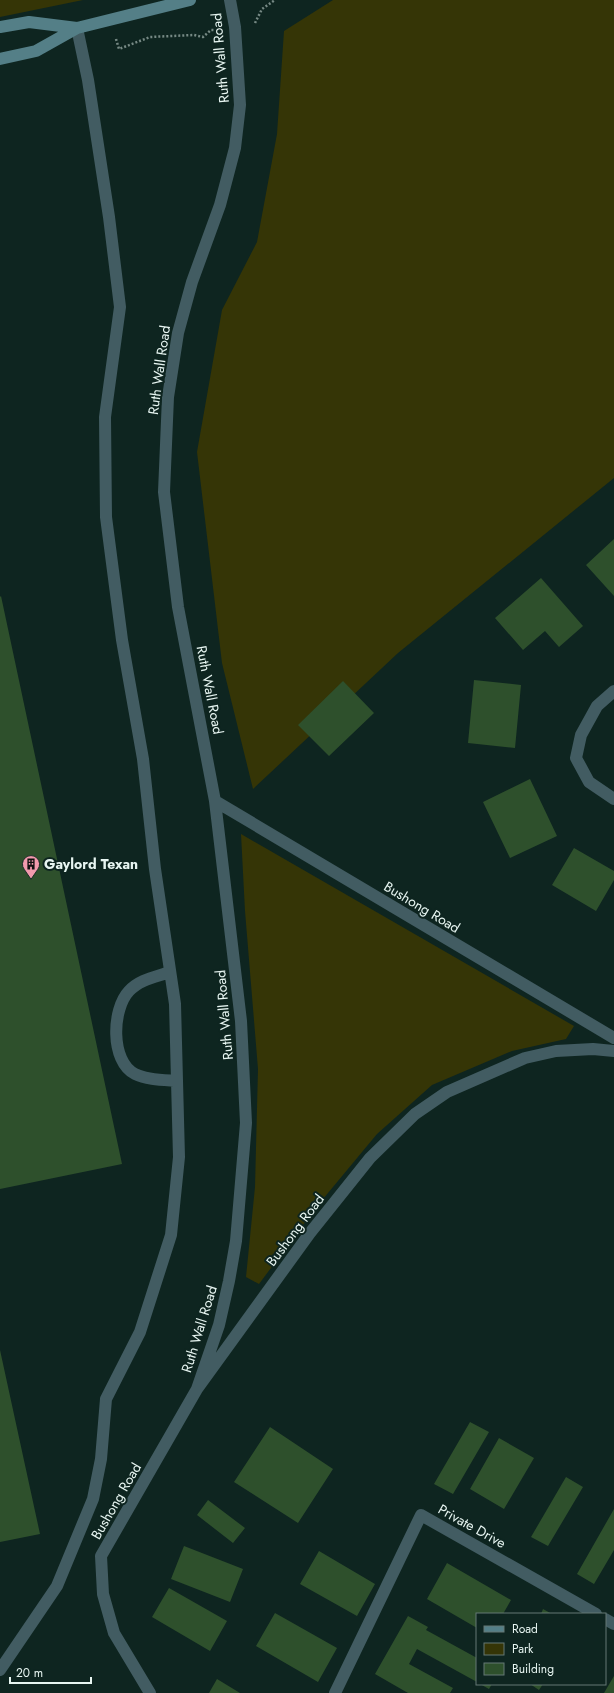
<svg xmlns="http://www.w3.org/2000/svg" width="614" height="1693" viewBox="0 0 614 1693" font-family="Jost,sans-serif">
<rect width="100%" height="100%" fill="#0e2520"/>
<path fill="#353506" d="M0,0H83L0,17Z
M333,0H614V478L398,653L253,789L222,663L197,452L222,310L257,242L277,134L284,31Z
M241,834L574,1026L566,1039L512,1051L432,1085L377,1134L318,1205L259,1284L246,1277L255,1187L258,1069L245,911Z"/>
<path fill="#2e502c" d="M614,539V596L586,565Z
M541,578L583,626L559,647L545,631L523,650L495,618Z
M1,596L122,1164L0,1189V597Z
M474,680L521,685L515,748L468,743Z
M343,681L374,713L329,756L298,725Z
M530,779L557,836L510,858L483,802Z
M574,848L614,871V880L596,911L552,885Z
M0,1350L40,1534L0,1542Z
M470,1422L489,1432L453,1494L434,1484Z
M270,1427L333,1469L298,1523L234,1482Z
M499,1438L534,1458L504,1509L470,1489Z
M566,1477L583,1487L548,1546L531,1537Z
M208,1500L245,1528L233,1543L197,1515Z
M614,1509V1550L594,1584L577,1574Z
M184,1546L243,1569L230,1602L171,1579Z
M319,1551L375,1584L357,1616L300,1584Z
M447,1563L511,1600L503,1614H477V1628L427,1599Z
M169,1588L227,1621L210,1651L152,1617Z
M543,1609L552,1614H541Z
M275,1613L337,1648L318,1682L256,1646Z
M408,1616L428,1627L426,1630L477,1658V1682L417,1649L409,1664L453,1688L450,1693H408L375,1674Z
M614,1676V1693H604Z
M217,1679L240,1693H209Z
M480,1684H492L489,1689Z
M530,1684H543L539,1690Z"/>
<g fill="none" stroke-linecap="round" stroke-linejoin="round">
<path stroke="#768984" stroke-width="2.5" stroke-dasharray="2 2" stroke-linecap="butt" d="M255,23L262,9L275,0
M116,39L119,49L150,37L194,35L203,37L211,30H216"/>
<path stroke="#425c62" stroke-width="12" d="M170,972C156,977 140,979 129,991C112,1009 110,1061 135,1074C147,1080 163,1080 177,1081
M605,1619L614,1624
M0,1670L57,1586L93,1499L101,1459L106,1399L140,1332L171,1235L179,1157L175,1004L155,869L143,759L122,640L106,517L105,417L120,307L109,217L88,80L77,28
M335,1693L421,1515L596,1614"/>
<path stroke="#425c62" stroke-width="12" d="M614,691L597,706L581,735L576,758L589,782L614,799
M215,801L614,1038
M197,1389L219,1325L229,1281L236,1241L246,1123L241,1021L215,801L178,607L164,492L168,397L178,333L192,282L220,205L235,148L240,105L235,27L230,0
M150,1693L114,1633L103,1594L101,1556L197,1389L310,1233L370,1158L415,1114L447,1092L525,1058L556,1051L593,1049L614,1051"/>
<path stroke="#547f87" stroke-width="12" d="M0,27L29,22L77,28
M0,59L36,51L77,28L190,0"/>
</g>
<defs>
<g id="building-pin" transform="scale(0.9)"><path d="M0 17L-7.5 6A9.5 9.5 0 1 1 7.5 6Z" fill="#f29aad" stroke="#0e2520"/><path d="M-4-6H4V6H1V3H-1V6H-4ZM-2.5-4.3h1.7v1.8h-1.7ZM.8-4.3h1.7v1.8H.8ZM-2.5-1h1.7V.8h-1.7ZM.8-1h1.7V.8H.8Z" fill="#111"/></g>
</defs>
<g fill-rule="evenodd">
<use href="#building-pin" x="31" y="864"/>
</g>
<g text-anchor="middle" stroke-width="4" stroke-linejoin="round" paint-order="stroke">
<g font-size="14" fill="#e7f5f1" stroke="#0e2520">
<text transform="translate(220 58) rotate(-95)" y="5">Ruth Wall Road</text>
<text transform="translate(159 370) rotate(-82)" y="5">Ruth Wall Road</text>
<text transform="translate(210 690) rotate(79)" y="5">Ruth Wall Road</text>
<text transform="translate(422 907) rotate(31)" y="5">Bushong Road</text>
<text transform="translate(224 1015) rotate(-95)" y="5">Ruth Wall Road</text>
<text transform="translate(295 1230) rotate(-53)" y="5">Bushong Road</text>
<text transform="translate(199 1329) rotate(-73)" y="5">Ruth Wall Road</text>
<text transform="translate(116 1501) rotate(-60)" y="5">Bushong Road</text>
<text transform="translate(472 1526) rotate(29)" y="5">Private Drive</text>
</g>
<g font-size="14" font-weight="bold" fill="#e7f5f1" stroke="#0e2520" text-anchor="start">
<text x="44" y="869">Gaylord Texan</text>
</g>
</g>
<rect x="476" y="1613" width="130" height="72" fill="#0e2520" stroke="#657874"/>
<rect x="484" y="1626" width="20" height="6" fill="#547f87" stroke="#657874"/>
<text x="512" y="1633" font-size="12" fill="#e7f5f1">Road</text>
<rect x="484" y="1643" width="20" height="12" fill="#353506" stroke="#657874"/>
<text x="512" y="1653" font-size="12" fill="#e7f5f1">Park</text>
<rect x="484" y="1663" width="20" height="12" fill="#2e502c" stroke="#657874"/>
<text x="512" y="1673" font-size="12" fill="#e7f5f1">Building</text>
<path d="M10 1677v6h81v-6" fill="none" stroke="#e7f5f1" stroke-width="2"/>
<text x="16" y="1677" font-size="12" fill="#e7f5f1" stroke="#0e2520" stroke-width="3" paint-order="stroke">20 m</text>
</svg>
